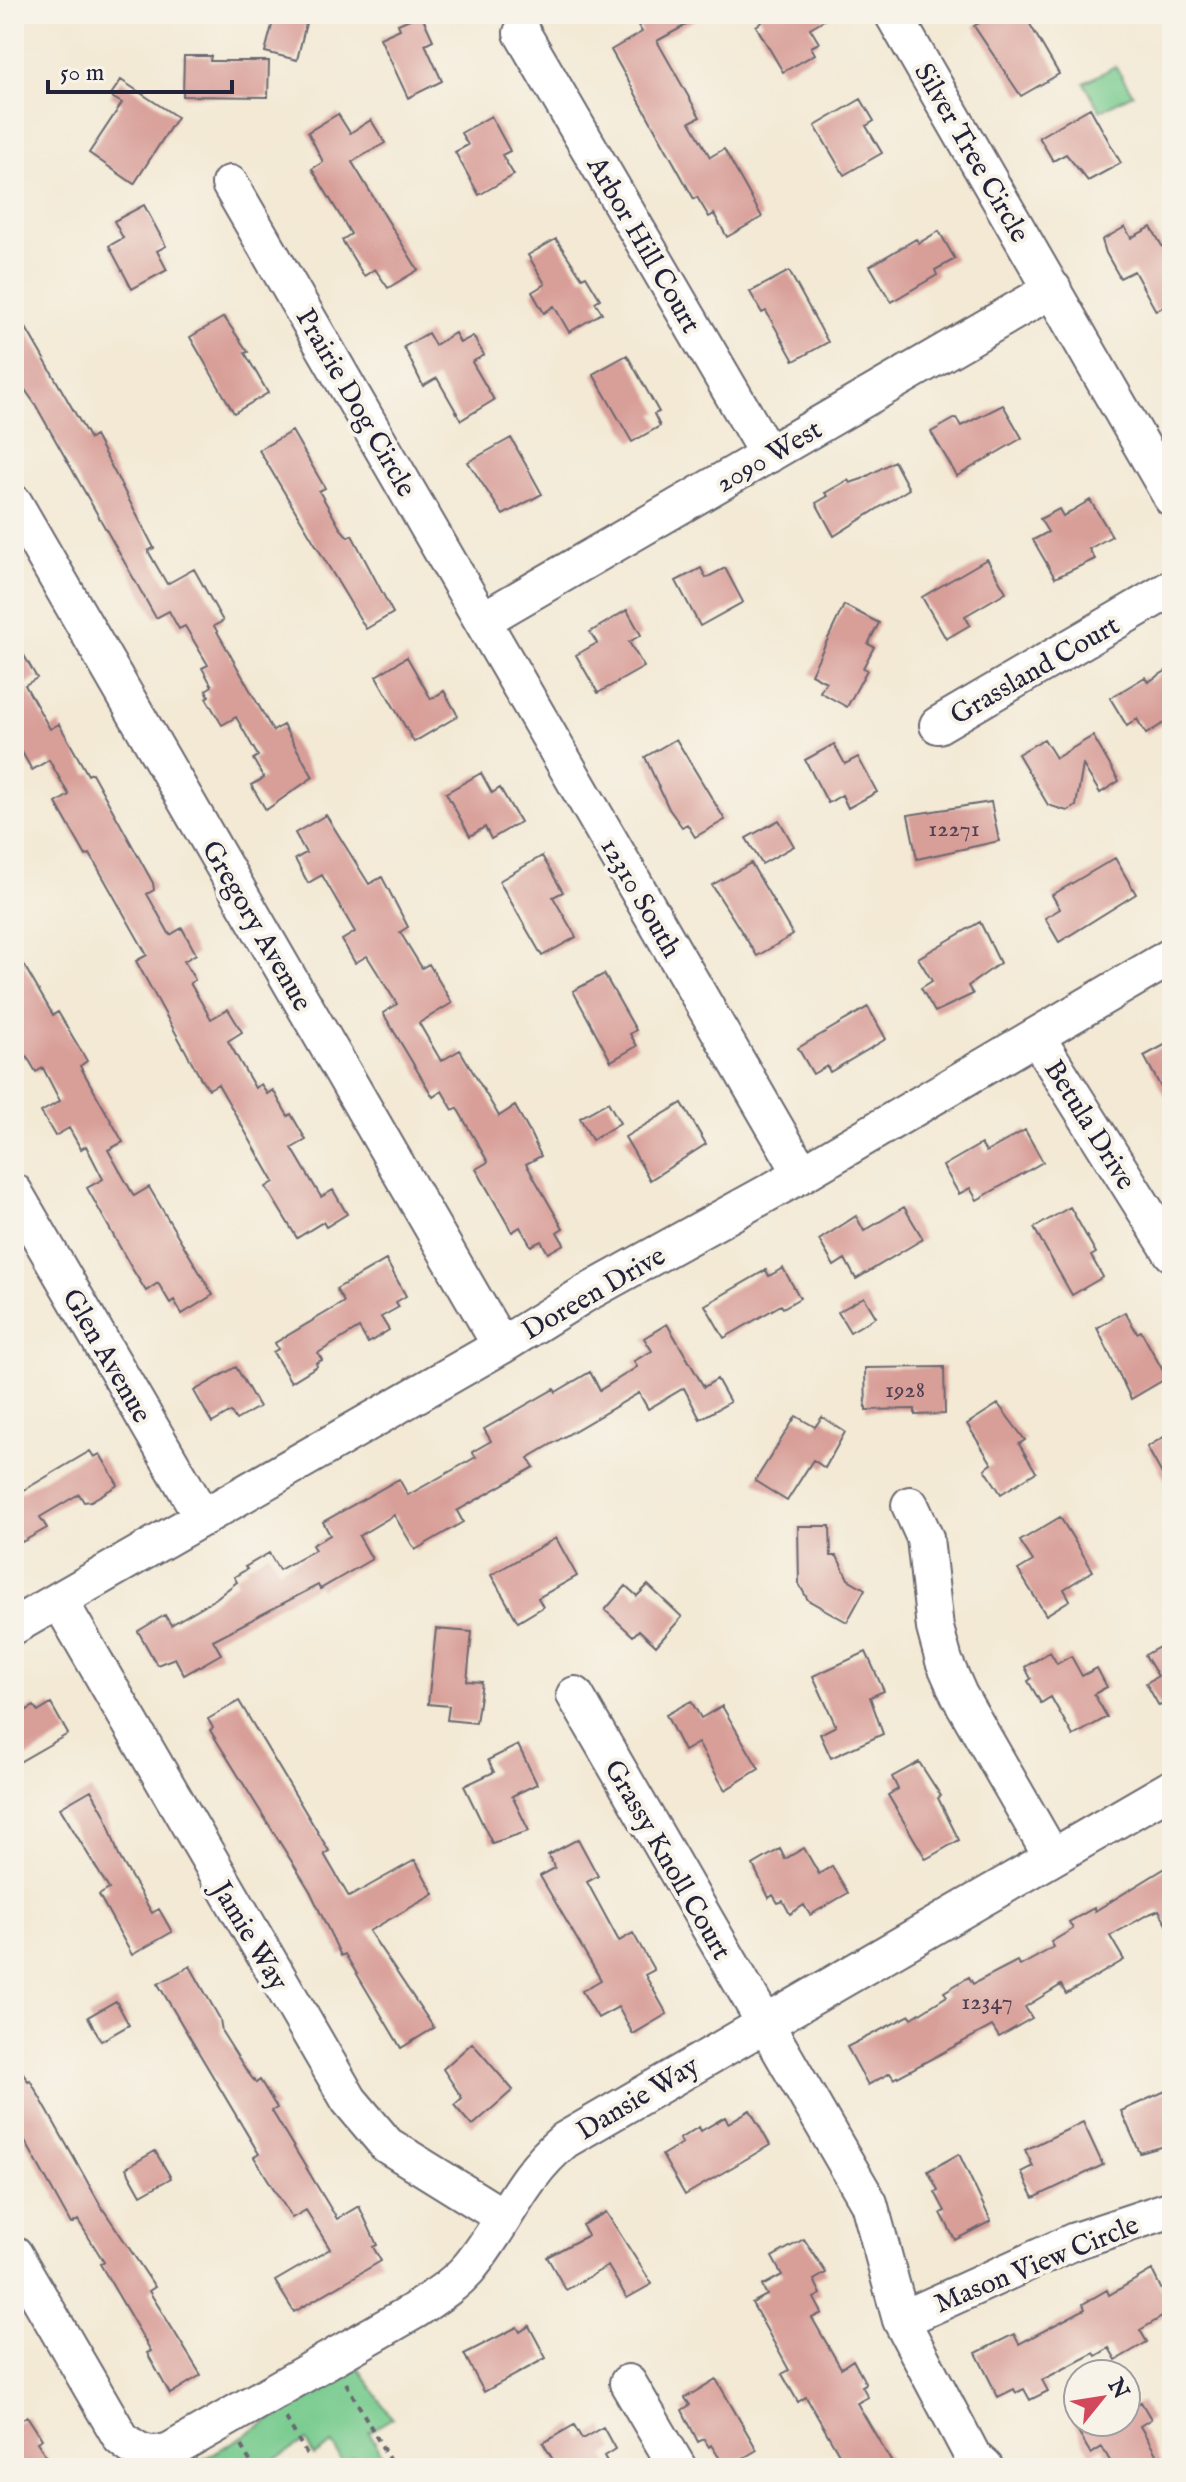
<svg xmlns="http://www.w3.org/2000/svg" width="1186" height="2482" viewBox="0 0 1186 2482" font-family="'IM FELL English',serif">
<rect width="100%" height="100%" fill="#f7f3e8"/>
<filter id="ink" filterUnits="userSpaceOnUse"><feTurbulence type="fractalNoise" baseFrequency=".0125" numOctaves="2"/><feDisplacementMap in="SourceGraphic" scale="16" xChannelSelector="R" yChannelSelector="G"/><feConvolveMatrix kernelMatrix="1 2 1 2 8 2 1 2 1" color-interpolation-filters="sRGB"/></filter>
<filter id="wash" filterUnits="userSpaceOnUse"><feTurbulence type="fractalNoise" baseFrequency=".006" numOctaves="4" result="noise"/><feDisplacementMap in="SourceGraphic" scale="32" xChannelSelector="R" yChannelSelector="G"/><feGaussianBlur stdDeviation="1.8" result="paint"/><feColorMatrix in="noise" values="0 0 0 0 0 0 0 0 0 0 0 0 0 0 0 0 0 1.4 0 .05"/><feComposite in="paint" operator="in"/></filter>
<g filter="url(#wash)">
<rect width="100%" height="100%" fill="#f3e9d4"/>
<path fill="#77cb8e" stroke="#4c7664" stroke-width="2" d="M1115,66L1133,94L1100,111L1084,83Z
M359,2369L392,2418L369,2432L390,2468H360L353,2457L343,2462L332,2444L314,2456L306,2441L260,2468H188Z"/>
<g id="blocks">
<path fill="#d89e98" d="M275,14L307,19L297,60L265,52Z
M421,14L433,40L425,44L442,81L408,98L380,38L400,29L398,24Z
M631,14H706L657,41L700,117L690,122L710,157L724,149L762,217L727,237L714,214L709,217L697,197L694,199L611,50L642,32Z
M757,14H834L810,28L819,43L811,47L815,54L783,72L756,26L762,22Z
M995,14H1004L1009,22L1024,14L1059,74L1021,96L974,26Z
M184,56H211L210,61H269L268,97L183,96Z
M121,80L177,117L134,184L89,153L122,103L110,96Z
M861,99L874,121L866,126L882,153L844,175L815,126Z
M1090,108L1121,163L1088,181L1066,154L1053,161L1039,137Z
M338,114L350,133L371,120L385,143L352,162L418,270L388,288L375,269L364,276L342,240L351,234L312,169L323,162L308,132Z
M491,116L510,151L502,155L514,175L479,195L455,152L468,145L461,133Z
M144,205L166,246L157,251L167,270L132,289L109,246L123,238L114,221Z
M1125,227L1131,238L1151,227L1172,263V302L1156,311L1134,271L1120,278L1106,253L1102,240Z
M939,231L955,259L935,270L937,275L891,302L870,266L916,239L919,243Z
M556,239L582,278L586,276L600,299L595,302L602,313L569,332L554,306L544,313L532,292L545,284L528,255Z
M789,271L828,342L794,361L766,311L762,313L750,292Z
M14,307L90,439L95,436L117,477L154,548L148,551L167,584L194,569L223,621L214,626L273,731L283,725L313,777L266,810L251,785L264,778L253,759L258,756L236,717L222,725L206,698L209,696L206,690L212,686L202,668L208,665L185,626L179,629L169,611L156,618L35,404L14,374Z
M224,317L248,352L245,353L268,393L234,413L190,337Z
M428,333L435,345L455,333L460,343L473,336L484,355L472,362L494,400L461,420L437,378L423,386L404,347Z
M627,355L659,412L654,414L660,426L632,442L593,374Z
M1003,405L1022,438L957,476L931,432L956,418L961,426Z
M292,431L325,488L319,491L340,528L348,537L352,535L393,613L366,629L259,450Z
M511,438L542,494L503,515L468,462Z
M894,461L909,489L834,536L816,503L828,496L825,493L848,480L850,483L862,479Z
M1090,500L1112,536L1089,549L1095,559L1055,578L1033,540L1048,532L1040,519L1059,509L1063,516Z
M987,559L1006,592L965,616L970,625L946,639L922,597Z
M701,568L706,578L725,568L743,602L700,626L676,581Z
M844,605L879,623L868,644L874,647L863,668L867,670L847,707L820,692L826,682L811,674Z
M627,610L641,635L629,642L644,667L598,693L576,655L597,643L590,632Z
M14,638L37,678L25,685L50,729L59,724L88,775L92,773L153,883L154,890L147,894L170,935L182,928L196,954L184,961L195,980L190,983L211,1019L228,1009L242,1032L228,1041L255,1088L261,1084L267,1094L273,1090L288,1116L291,1114L306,1140L292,1148L321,1197L333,1190L347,1214L326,1227L323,1222L297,1238L266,1187L274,1182L218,1084L209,1089L201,1079L136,961L147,955L90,854L86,856L56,803L69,795L49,760L32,770L14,738Z
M407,657L431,699L444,691L458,716L414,742L376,676Z
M1172,667V718L1146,734L1137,719L1127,726L1110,698L1145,677L1148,682Z
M1093,736L1119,781L1100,793L1083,765L1076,806L1067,811L1048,805L1018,754L1044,739L1056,758Z
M676,739L725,820L695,837L687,824L682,827L669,809L645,757Z
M834,744L845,764L858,757L877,792L848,808L842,795L828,803L805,760Z
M481,773L492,793L500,788L520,822L491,839L485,827L470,836L446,793Z
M991,802L999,841L917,859L908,815Z
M326,815L369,884L382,877L408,927L400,932L422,968L429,964L452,1003L419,1023L441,1061L460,1050L499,1116L515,1106L530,1133L541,1156L526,1164L563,1228L557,1232L564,1244L548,1253L541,1241L531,1246L520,1227L512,1232L476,1169L488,1162L457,1108L453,1110L442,1091L433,1097L383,1013L397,1004L367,956L355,963L342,940L355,932L322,875L308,883L295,859L306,853L295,833Z
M779,820L794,846L762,864L746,838Z
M542,856L563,892L553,897L576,937L542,956L499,881Z
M1115,858L1136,894L1059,942L1045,918L1060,909L1052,895Z
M751,863L793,935L757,956L712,885Z
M980,922L1000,963L968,986L973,994L935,1012L921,988L932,981L918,958Z
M14,948L53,1015L58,1012L87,1061L80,1066L123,1142L108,1150L134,1196L149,1187L213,1295L182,1314L174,1300L170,1303L158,1283L146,1291L131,1267L87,1188L103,1179L86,1146L81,1149L69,1128L55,1136L41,1112L60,1101L43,1068L36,1072L26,1055L14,1062Z
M604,974L636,1030L630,1034L637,1046L611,1061L573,991Z
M868,1007L886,1039L830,1072L827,1066L813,1074L798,1048Z
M1172,1041V1108L1144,1056Z
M608,1102L620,1123L592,1140L580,1118Z
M682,1103L706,1144L650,1180L625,1137Z
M1025,1130L1043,1162L977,1200L970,1188L959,1194L943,1166L981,1144L986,1152Z
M904,1207L923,1239L856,1279L845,1259L834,1266L819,1240L856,1216L864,1231Z
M1070,1207L1096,1253L1091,1256L1103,1277L1072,1295L1034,1228Z
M386,1260L406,1296L396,1302L399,1307L381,1317L389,1330L368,1343L359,1328L318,1353L322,1360L316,1363L317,1366L291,1382L273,1352L278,1349L275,1343L344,1302L336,1289Z
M783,1268L800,1298L783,1308L781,1305L724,1338L705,1305L766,1270L769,1276Z
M864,1297L876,1317L850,1332L838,1312Z
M1125,1312L1137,1333L1141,1331L1167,1378L1131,1399L1097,1328Z
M667,1324L704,1387L717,1379L730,1402L700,1419L684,1388L648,1409L639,1393L528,1458L534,1467L457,1511L463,1522L415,1550L394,1515L359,1536L372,1559L320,1589L318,1585L213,1640L221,1654L184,1675L175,1658L157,1665L138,1631L165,1615L171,1625L215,1599L237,1582L234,1577L247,1569L245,1567L269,1553L279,1570L315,1550L312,1545L330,1535L323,1522L399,1479L408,1495L476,1457L472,1452L491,1441L484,1429L554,1389L556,1392L590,1372L600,1390L637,1367L634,1361L652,1351L644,1338Z
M236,1367L259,1407L236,1420L231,1412L212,1423L194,1391Z
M944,1367L945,1414L915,1415V1409L866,1410L865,1368Z
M998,1404L1025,1440L1019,1444L1036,1472L1001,1494L985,1469L992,1464L967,1424Z
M796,1416L815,1427L822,1417L845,1432L825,1468L813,1460L787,1501L755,1481Z
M1172,1432V1492L1147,1447Z
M90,1451L94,1457L100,1454L118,1485L91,1501L84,1502L79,1494L40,1517L47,1528L22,1542L14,1530V1496Z
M1060,1517L1093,1571L1064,1589L1070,1600L1046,1615L1018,1570L1033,1561L1020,1541Z
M798,1526H830L831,1556H837L848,1579L865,1589L847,1622L808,1600L799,1584Z
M556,1538L577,1576L538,1598L543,1607L518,1622L491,1575Z
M648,1585L682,1617L656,1646L639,1630L633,1636L605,1610L626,1586L637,1596Z
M436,1629L472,1632L467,1681L482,1682L476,1723L447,1720L449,1706L428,1704Z
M1172,1640V1701L1159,1706L1146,1683L1158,1676L1145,1655Z
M866,1652L884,1691L870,1697L883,1734L831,1758L820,1734L836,1726L813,1676Z
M1050,1652L1057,1664L1071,1656L1082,1676L1097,1668L1107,1687L1094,1694L1107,1717L1073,1736L1051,1697L1041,1703L1028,1681L1031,1679L1025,1667Z
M239,1701L329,1851L324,1854L349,1897L415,1860L434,1894L369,1931L434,2028L401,2048L345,1954L341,1956L310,1891L210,1730L213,1728L208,1719Z
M691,1701L701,1718L722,1706L759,1769L725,1790L698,1743L684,1751L666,1715Z
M51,1704L68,1734L14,1765V1717L34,1706L38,1712Z
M518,1745L537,1784L512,1796L529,1831L492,1843L464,1786L494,1772L488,1760Z
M919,1762L941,1796L938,1798L959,1840L926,1859L888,1795L898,1789L892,1777Z
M91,1790L105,1815L119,1856L152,1913L159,1909L172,1932L132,1955L99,1895L109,1889L60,1808Z
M578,1839L598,1876L587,1882L619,1941L633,1933L654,1970L645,1975L667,2014L633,2034L618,2007L598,2018L582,1991L601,1980L540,1876L555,1868L548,1855Z
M804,1848L819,1874L832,1866L848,1893L810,1915L804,1905L790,1914L783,1901L778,1903L773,1895L769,1898L753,1865L780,1849L785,1859Z
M1172,1864V1934L1159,1910L1147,1915L1110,1936L1124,1960L1066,1994L1061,1985L1025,2007L1032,2018L999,2037L992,2026L894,2079L890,2073L868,2085L847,2047L910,2015L912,2018L947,1996L944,1992L969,1977L973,1984L1017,1961L1020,1966L1054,1947L1051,1942L1073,1929L1069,1922L1094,1908L1095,1911Z
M190,1966L220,2019L222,2032L246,2070L256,2083L260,2080L277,2108L272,2111L337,2219L359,2206L377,2245L373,2247L381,2261L294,2312L275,2281L330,2249L306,2210L292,2218L254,2157L259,2154L158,1984Z
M116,2001L129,2025L101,2041L88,2017Z
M472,2043L513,2090L472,2126L454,2105L462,2098L443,2069Z
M14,2058L28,2081L30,2080L101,2206L155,2287L149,2291L201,2375L170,2394L147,2353L151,2351L100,2264L104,2262L78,2220L71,2224L24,2139L20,2141L14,2130Z
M1172,2088V2144L1140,2153L1121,2111Z
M750,2110L770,2145L685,2195L662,2155L682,2143L679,2139L699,2127L701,2131L725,2117L728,2123Z
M1083,2122L1103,2165L1034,2198L1021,2172L1033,2166L1025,2150Z
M155,2151L171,2178L141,2195L126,2168Z
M959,2154L991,2221L955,2240L941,2213L945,2211L935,2192L938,2190L928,2171Z
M606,2212L652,2284L627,2298L608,2266L566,2290L547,2257L588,2235L582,2225Z
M804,2239L826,2273L814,2280L821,2294L814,2298L822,2313L812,2318L841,2368L853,2360L866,2384L862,2386L868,2397L857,2403L895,2468H847L806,2397L798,2402L782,2374L789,2370L752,2303L767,2295L762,2286L782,2275L772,2257Z
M1152,2270L1172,2311L1140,2330L1147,2342L1116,2360L1109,2348L1096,2356L1094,2353L1042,2380L1048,2391L1030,2400L1024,2389L1016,2393L1014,2389L998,2397L976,2353L1014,2334L1019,2344L1085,2309L1083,2304L1107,2290L1109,2295Z
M529,2326L546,2358L484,2392L464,2354L517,2327L520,2332Z
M716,2379L757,2450L726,2468L711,2445L709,2447L704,2439L698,2442L682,2410L690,2405L685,2398Z
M1141,2402L1151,2419L1140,2426L1164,2468H1114L1102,2447L1091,2454L1072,2422H1126V2411Z
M27,2416L42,2439L37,2442L54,2468H14V2425Z
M574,2425L582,2439L603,2427L615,2449L604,2456L611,2468H558L543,2443Z"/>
</g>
</g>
<g filter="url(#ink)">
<use href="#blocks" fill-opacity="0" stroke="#6b6871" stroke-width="2"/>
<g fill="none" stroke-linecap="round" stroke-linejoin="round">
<g stroke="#6b6871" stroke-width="40">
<path id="minor" d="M893,14L1172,498
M522,33L768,455
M230,184L802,1174
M14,503L501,1346
M483,620L1053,289
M938,725L1172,588
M1036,1036L1172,1253
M14,1192L203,1518
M910,1505L925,1538L935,1628L944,1661L959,1695L1052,1857
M59,1600L349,2100L387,2145L503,2217
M14,1626L501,1346L583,1295L802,1174L1172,956
M575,1695L869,2203L901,2320L973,2457L985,2468
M14,2254L121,2438C137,2452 149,2458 170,2451L414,2311C433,2298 453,2286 468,2269C506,2224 517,2180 565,2140L1172,1788
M901,2320L1075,2241L1172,2209
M628,2383L678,2468"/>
</g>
<path stroke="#6b6871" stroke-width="4" stroke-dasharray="6 6" stroke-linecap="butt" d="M346,2383L394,2468
M286,2418L307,2455
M241,2446L254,2468"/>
<use href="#minor" stroke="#fff" stroke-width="36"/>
</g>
</g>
<g text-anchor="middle" stroke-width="8" stroke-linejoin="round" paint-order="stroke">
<g font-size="24" fill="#504152">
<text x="954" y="836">12271</text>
<text x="905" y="1397">1928</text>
<text x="987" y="2009">12347</text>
</g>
<g font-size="28" fill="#22223b" stroke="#f7f3e8">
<text transform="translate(973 152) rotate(60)" y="10">Silver Tree Circle</text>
<text transform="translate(645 244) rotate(60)" y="10">Arbor Hill Court</text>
<text transform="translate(357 402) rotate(60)" y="10">Prairie Dog Circle</text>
<text transform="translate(768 455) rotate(-30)" y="10">2090 West</text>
<text transform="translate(1034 669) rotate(-30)" y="10">Grassland Court</text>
<text transform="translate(642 897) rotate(60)" y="10">12310 South</text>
<text transform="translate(258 925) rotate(60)" y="10">Gregory Avenue</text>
<text transform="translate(1091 1124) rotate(58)" y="10">Betula Drive</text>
<text transform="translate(593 1292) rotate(-30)" y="10">Doreen Drive</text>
<text transform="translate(108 1355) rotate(60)" y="10">Glen Avenue</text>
<text transform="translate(669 1859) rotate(60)" y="10">Grassy Knoll Court</text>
<text transform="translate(251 1935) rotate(59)" y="10">Jamie Way</text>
<text transform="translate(637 2097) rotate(-31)" y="10">Dansie Way</text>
<text transform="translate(1036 2263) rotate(-22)" y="10">Mason View Circle</text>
</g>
</g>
<rect width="1186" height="2482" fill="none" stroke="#f7f3e8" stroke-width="48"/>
<g transform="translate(1102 2398) rotate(60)"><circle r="38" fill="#f7f3e8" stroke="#a29fa3" stroke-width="2"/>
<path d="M0-6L14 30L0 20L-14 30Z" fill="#d1495b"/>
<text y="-12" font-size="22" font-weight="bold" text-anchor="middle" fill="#22223b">N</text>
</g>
<path d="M48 80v12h184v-12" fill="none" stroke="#22223b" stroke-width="4"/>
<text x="60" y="80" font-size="24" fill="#22223b" stroke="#f7f3e8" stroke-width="6" paint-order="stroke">50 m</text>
</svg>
